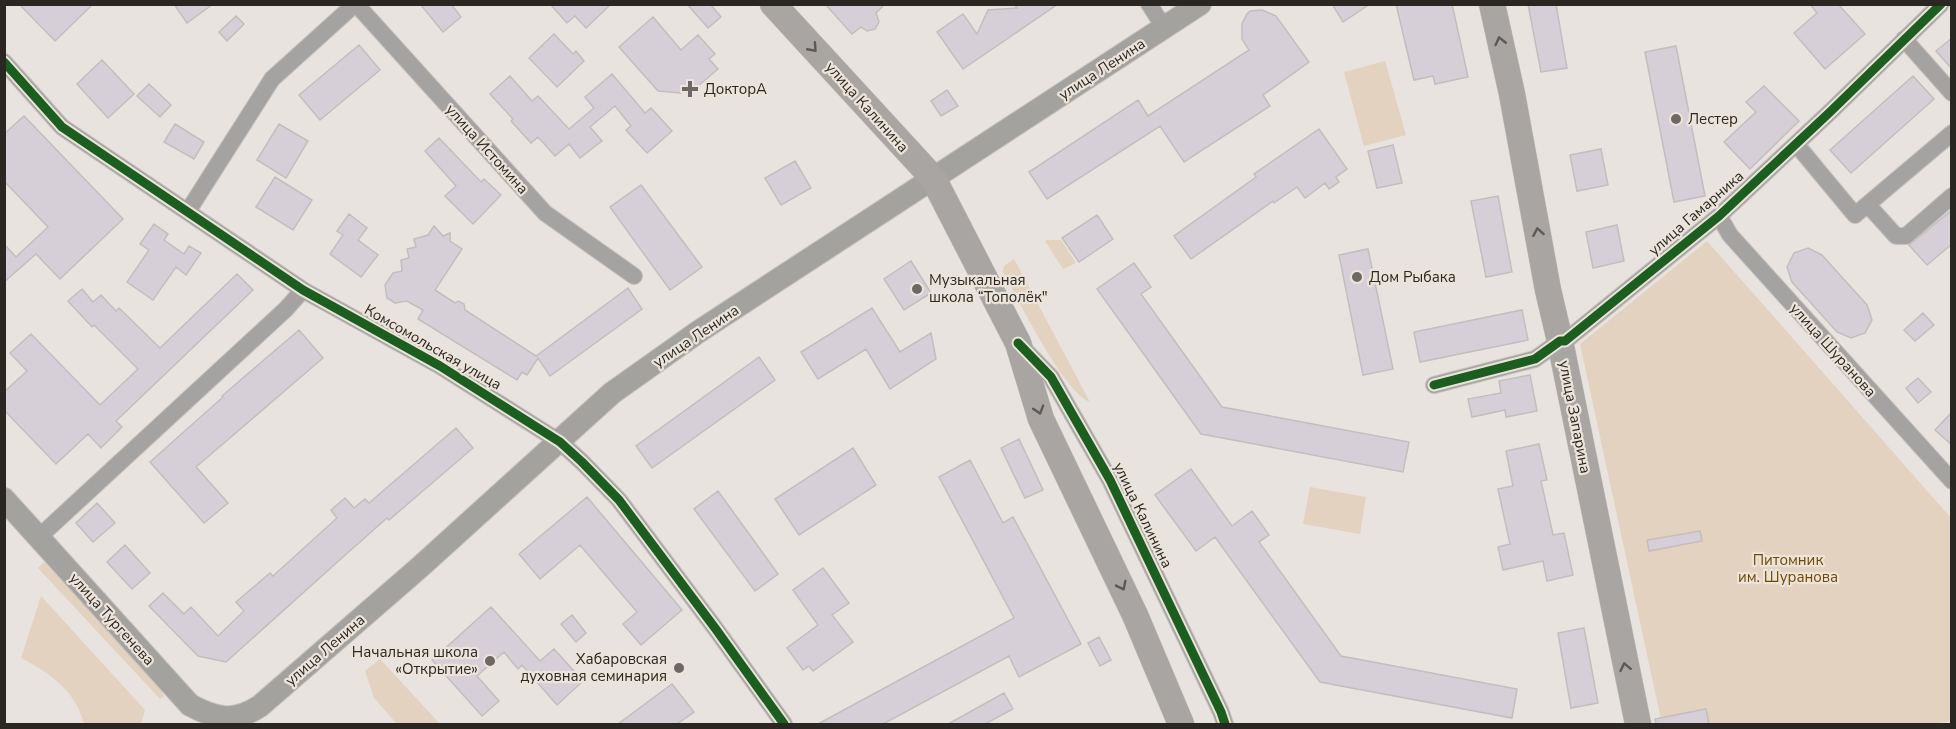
<svg xmlns="http://www.w3.org/2000/svg" width="1956" height="729" viewBox="0 0 1956 729" font-family="'Nunito Sans',sans-serif">
<rect width="100%" height="100%" fill="#e8e3de"/>
<path fill="#e2d2bf" d="M1385,61L1406,135L1364,146L1344,72Z
M1047,240H1061L1076,263L1063,269L1045,241Z
M1707,241L1951,518V721L1931,724H1662L1580,344Z
M1014,259L1090,402C1064,393 1018,299 1003,272L1004,266Z
M1310,487L1366,497L1360,534L1303,524Z
M45,561L158,686L164,696L160,699L38,568Z
M41,596L145,710L141,724H84C76,691 50,673 21,658Z
M380,659L440,724H397L374,698L365,671Z"/>
<path fill="#d7cfd7" stroke="#c2bebe" stroke-width="1.5" d="M19,4H93L55,41Z
M174,4H213L187,23Z
M420,4H451L461,17L443,32Z
M550,4H611L586,28L575,16L567,23Z
M687,4H710L721,17L708,28Z
M825,4H885L876,13L879,22L875,29L867,31L861,27L852,34Z
M1014,4H1058L963,69L937,32L963,14L977,34L988,10L1017,8Z
M1332,4H1370L1343,22Z
M1396,4H1452L1468,77L1435,84L1433,76L1414,80Z
M1528,4H1556L1567,68L1541,72Z
M1810,4H1838L1865,34L1825,69L1794,33L1817,13Z
M1262,10L1276,16L1309,62L1263,95L1270,106L1184,162L1160,126L1047,199L1029,172L1138,100L1148,116L1249,50L1242,39V24L1247,14L1250,11Z
M236,16L244,24L227,41L219,32Z
M653,17L681,50L698,35L715,54L709,59L718,69L690,93L686,88L681,93L658,91L619,47Z
M554,34L573,54L576,51L584,61L557,87L529,58Z
M1952,38V69L1936,51Z
M359,45L380,70L320,120L299,95Z
M1676,46L1705,196L1674,202L1645,52Z
M102,60L134,94L108,118L77,84Z
M612,74L645,113L651,108L672,131L647,153L626,130L631,126L615,106L590,127L602,141L580,158L569,144L555,156L538,137L531,143L511,121L513,119L490,94L510,76L532,101L538,96L569,129L594,108L585,97Z
M1913,76L1934,99L1851,173L1830,150Z
M149,84L171,105L160,117L137,96Z
M1764,86L1799,121L1750,169L1724,142L1756,112L1746,102Z
M947,90L958,106L941,116L931,101Z
M24,116L123,219L60,279L36,254L4,282V244L16,257L48,227L4,181V134Z
M175,124L204,142L194,159L164,142Z
M279,124L308,141L286,178L257,160Z
M1319,129L1347,169L1336,177L1339,182L1329,189L1325,183L1305,198L1297,187L1274,203L1273,201L1191,259L1174,236L1256,177L1254,174Z
M439,138L481,182L484,179L501,195L473,224L445,196L456,186L425,151Z
M1393,145L1402,183L1377,188L1368,151Z
M1601,149L1608,185L1577,191L1570,155Z
M795,161L811,188L781,205L765,178Z
M275,177L312,200L293,230L256,207Z
M641,185L702,267L670,290L610,207Z
M1498,196L1512,272L1486,277L1471,201Z
M1952,210V244L1927,265L1909,245Z
M349,214L367,228L358,240L378,255L361,277L330,254L343,235L337,231Z
M1097,215L1113,239L1079,262L1062,238Z
M154,224L168,234L164,240L184,254L189,246L201,253L186,275L176,267L153,300L127,282L149,250L140,244Z
M1617,225L1624,261L1593,268L1586,232Z
M434,226L443,236L450,233V241L462,249L435,290L455,303L458,301L464,304L465,310L536,356L628,288L642,309L550,376L538,358L527,375L522,372L517,380L418,319L423,310L407,301L395,303L387,298L385,285L393,273L402,271L401,260L409,258L407,249L416,247L414,239L428,235Z
M1808,248L1822,255L1867,305L1872,320L1865,333L1851,338L1837,332L1792,282L1787,267L1794,253Z
M1368,249L1393,369L1363,375L1339,255Z
M911,261L931,293L904,310L884,279Z
M1134,263L1151,287L1141,294L1222,407L1409,442L1403,472L1201,434L1097,289Z
M237,274L253,290L116,421L122,427L101,448L88,434L56,464L4,410V392L27,371L10,353L31,334L100,405L138,369L94,325L92,327L68,301L82,289L93,302L101,295L116,311L119,308L160,348Z
M872,308L900,352L931,333L936,359L890,389L866,349L818,379L801,352Z
M1522,310L1528,340L1420,362L1414,332Z
M1923,313L1934,325L1915,341L1904,330Z
M299,330L323,358L196,467L228,503L204,523L150,462L223,397L222,396Z
M759,357L775,380L652,468L636,446Z
M1530,375L1537,411L1506,417L1505,410L1472,417L1468,399L1501,393L1499,381Z
M1918,378L1931,392L1918,403L1906,388Z
M1952,412V445L1935,430Z
M456,428L473,448L389,520L387,518L343,557L226,662L198,656L149,606L163,593L184,614L191,607L218,636L244,611L236,602L270,573L273,576L337,518L331,510L345,498L354,508L365,499L369,503Z
M1019,439L1043,490L1025,498L1001,448Z
M1539,444L1547,480L1541,481L1553,535L1564,533L1573,575L1547,581L1543,561L1503,570L1498,547L1510,544L1498,489L1513,486L1506,451Z
M853,448L876,485L799,535L775,499Z
M970,460L1003,523L1013,517L1081,644L1019,677L1009,656L883,724H818L1014,618L939,477Z
M1191,469L1232,526L1252,511L1269,535L1259,542L1341,656L1517,689L1512,718L1320,682L1215,537L1196,551L1155,495Z
M718,491L778,574L755,591L694,509Z
M587,497L682,610L641,645L623,624L637,612L580,545L540,579L519,554Z
M97,503L115,523L93,542L76,523Z
M1700,531L1702,541L1649,551L1647,540Z
M125,545L150,573L132,589L107,562Z
M823,568L849,603L832,615L853,642L813,671L809,666L803,670L787,648L818,625L793,590Z
M491,607L540,661L554,649L583,681L557,705L522,665L518,669L504,652L477,676L499,701L482,716L432,660Z
M572,615L586,633L576,642L561,624Z
M1584,628L1598,703L1571,708L1558,633Z
M1099,637L1111,660L1100,666L1088,643Z
M672,684L694,712L677,724H618Z
M1004,693L1013,709L985,724H948Z
M1706,709L1709,724H1656L1655,719Z"/>
<g fill="none" stroke-linecap="round" stroke-linejoin="round">
<g stroke="#c5c1bd" stroke-width="18">
<path id="minor" d="M356,4L545,213L634,276
M1149,4L1165,29
M1904,39L1952,93
M4,62L62,127L303,290L440,366L560,442L582,462L619,500L715,628L784,724
M1796,144L1855,215L1952,133
M1868,205L1896,236H1906L1952,196
M188,211L272,79L355,4
M1719,216L1730,235L1952,481
M1021,346L1051,377L1110,480L1221,712L1225,724
M1434,385L1535,359L1560,341H1565L1719,216L1830,112L1941,4
M39,537L286,309L303,290"/>
</g>
<g stroke="#c5c1bd" stroke-width="24">
<path id="secondary" d="M4,499L190,705C216,719 234,723 260,706L420,567L612,393L698,332L1200,4"/>
</g>
<g stroke="#c5c1bd" stroke-width="27">
<path id="primary" d="M773,4L933,178L1018,343L1041,419L1135,615L1181,724
M1492,4L1512,94L1548,290L1560,341L1638,724"/>
</g>
<use href="#minor" stroke="#a5a3a1" stroke-width="16"/>
<use href="#secondary" stroke="#a4a29f" stroke-width="22"/>
<use href="#primary" stroke="#a8a5a2" stroke-width="26"/>
<g stroke="#ece4da" stroke-width="13">
<path id="cycleway" d="M4,62L62,127L303,290L440,366L560,442L582,462L619,500L715,628L784,724
M1018,343L1051,377L1110,480L1221,712L1225,724
M1434,385L1535,359L1560,341H1565L1719,216L1830,112L1941,4"/>
</g>
<use href="#cycleway" stroke="#1b5e20" stroke-width="9"/>
</g>
<defs><path id="oneway-chevron" d="M-2-3.5L2.5 0L-2 3.5" fill="none" stroke-width="1.6" stroke-linecap="round" stroke-linejoin="round" transform="scale(1.5)"/></defs>
<g stroke="#5c5956">
<use href="#oneway-chevron" transform="translate(1500 41) rotate(-103)"/>
<use href="#oneway-chevron" transform="translate(813 48) rotate(48)"/>
<use href="#oneway-chevron" transform="translate(1538 232) rotate(-100)"/>
<use href="#oneway-chevron" transform="translate(1039 410) rotate(73)"/>
<use href="#oneway-chevron" transform="translate(1122 586) rotate(64)"/>
<use href="#oneway-chevron" transform="translate(1625 667) rotate(-102)"/>
</g>
<g fill="#6c6964" stroke="#ece4da" stroke-width="2">
<path d="M687 80h6v6h6v6h-6v6h-6v-6h-6v-6h6z"/>
<circle cx="1676" cy="119" r="6"/>
<circle cx="1357" cy="277" r="6"/>
<circle cx="917" cy="289" r="6"/>
<circle cx="490" cy="661" r="6"/>
<circle cx="679" cy="668" r="6"/>
</g>
<g text-anchor="middle" stroke-width="4.5" stroke-linejoin="round" paint-order="stroke">
<g font-size="15" fill="#2a2723" stroke="#ece4da">
<text transform="translate(1102 69) rotate(-33)" y="5">улица Ленина</text>
<text transform="translate(867 107) rotate(48)" y="5">улица Калинина</text>
<text transform="translate(487 149) rotate(48)" y="5">улица Истомина</text>
<text transform="translate(1696 213) rotate(-41)" y="5">улица Гамарника</text>
<text transform="translate(696 336) rotate(-34)" y="5">улица Ленина</text>
<text transform="translate(433 347) rotate(30)" y="5">Комсомольская улица</text>
<text transform="translate(1833 350) rotate(48)" y="5">улица Шуранова</text>
<text transform="translate(1575 417) rotate(79)" y="5">улица Запарина</text>
<text transform="translate(1143 515) rotate(64)" y="5">улица Калинина</text>
<text transform="translate(112 619) rotate(48)" y="5">улица Тургенева</text>
<text transform="translate(325 650) rotate(-41)" y="5">улица Ленина</text>
</g>
<g font-size="15" fill="#2a2723" stroke="#ece4da" text-anchor="start">
<text x="704" y="94">ДокторА</text>
<text x="1688" y="124">Лестер</text>
<text x="1369" y="282">Дом Рыбака</text>
<text x="929" y="285">Музыкальная<tspan x="929" dy="17">школа “Тополёк"</tspan></text>
<text x="478" y="657" text-anchor="end">Начальная школа<tspan x="478" dy="17">«Открытие»</tspan></text>
<text x="667" y="664" text-anchor="end">Хабаровская<tspan x="667" dy="17">духовная семинария</tspan></text>
</g>
<g font-size="15" fill="#714a05" stroke="#ece4da">
<text x="1788" y="565">Питомник<tspan x="1788" dy="17">им. Шуранова</tspan></text>
</g>
</g>
<rect width="1956" height="729" fill="none" stroke="#2a2723" stroke-width="12"/>
</svg>
